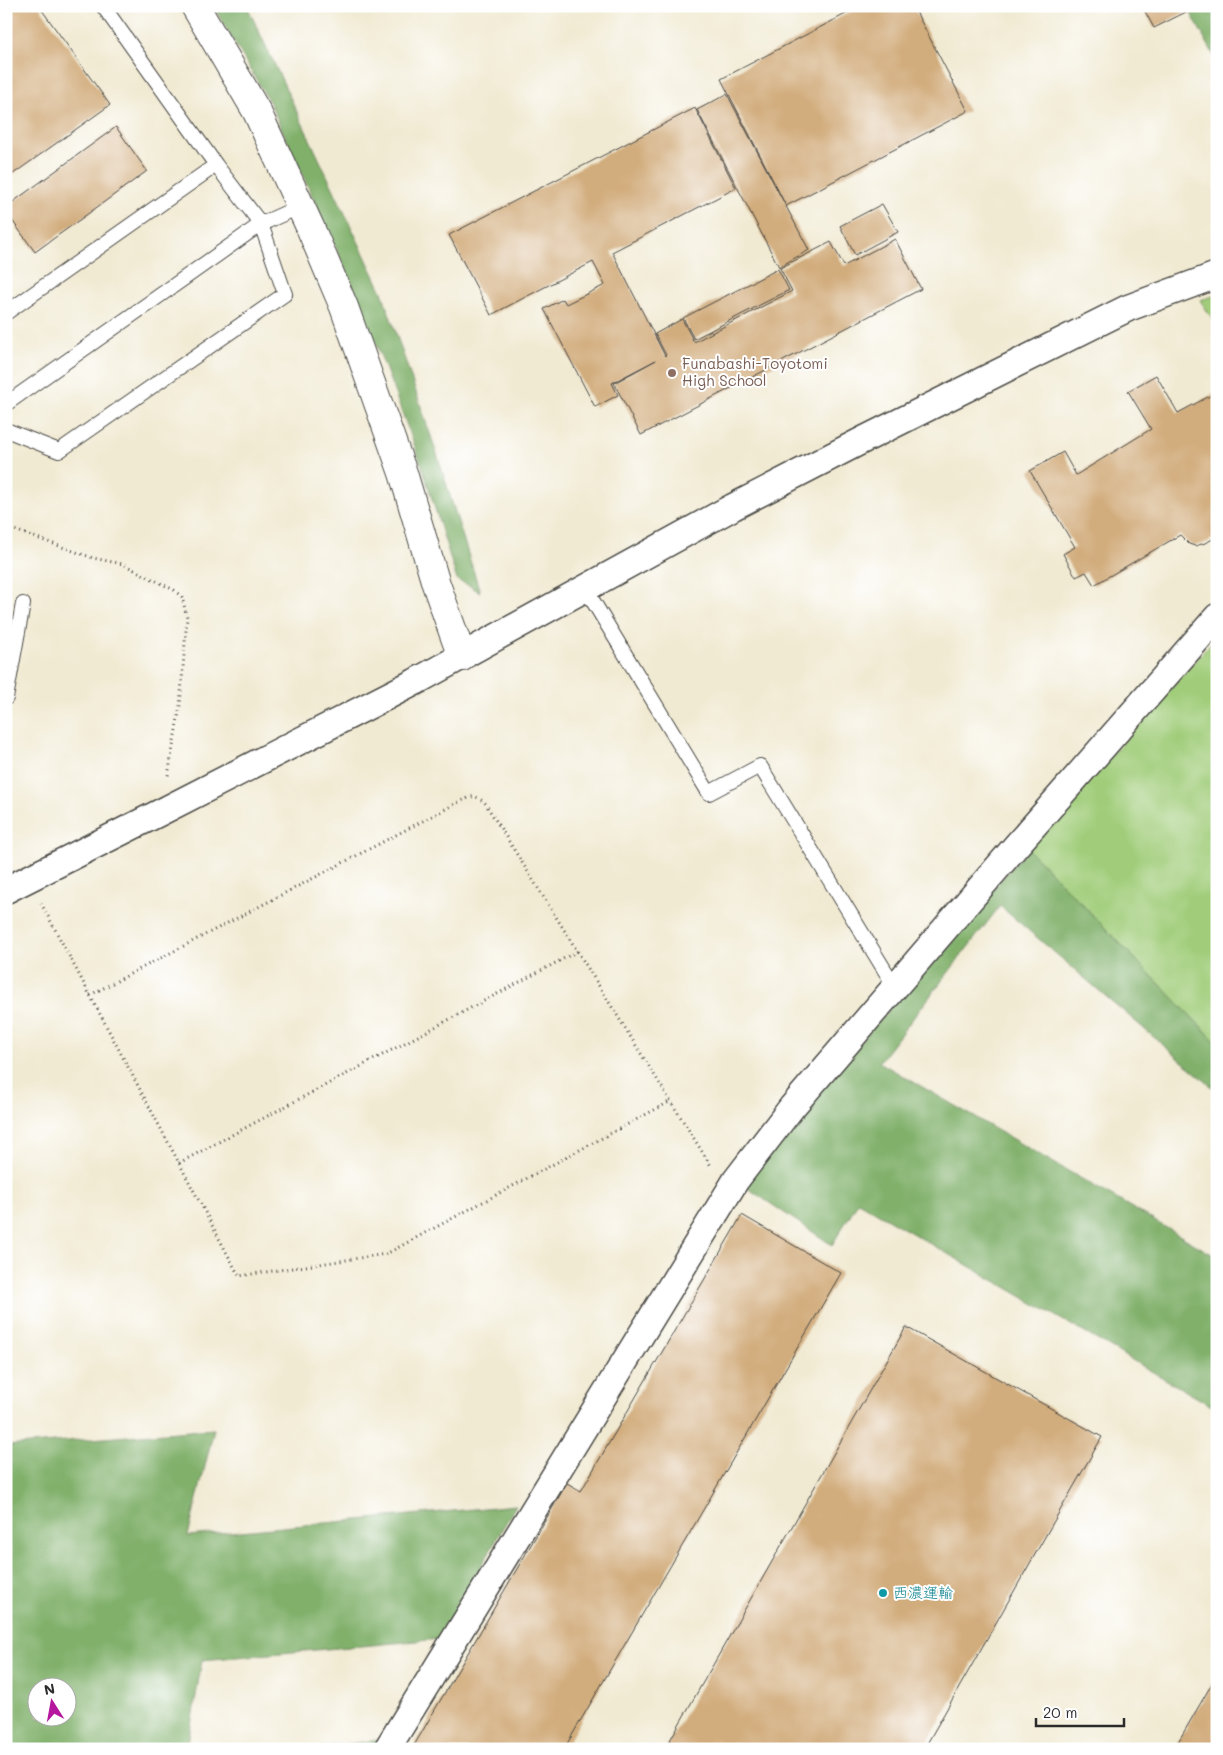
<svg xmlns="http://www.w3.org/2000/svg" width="1223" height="1755" viewBox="0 0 1223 1755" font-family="Mali,'Klee One',sans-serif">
<rect width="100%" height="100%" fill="#fff"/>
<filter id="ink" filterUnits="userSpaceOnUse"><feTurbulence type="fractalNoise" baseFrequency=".02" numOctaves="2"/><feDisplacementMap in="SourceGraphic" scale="10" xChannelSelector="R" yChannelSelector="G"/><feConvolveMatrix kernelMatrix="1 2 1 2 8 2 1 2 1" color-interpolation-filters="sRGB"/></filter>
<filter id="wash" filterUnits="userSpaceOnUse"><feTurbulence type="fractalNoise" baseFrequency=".0096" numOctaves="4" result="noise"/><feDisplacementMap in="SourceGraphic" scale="20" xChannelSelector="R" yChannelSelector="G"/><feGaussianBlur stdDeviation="1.12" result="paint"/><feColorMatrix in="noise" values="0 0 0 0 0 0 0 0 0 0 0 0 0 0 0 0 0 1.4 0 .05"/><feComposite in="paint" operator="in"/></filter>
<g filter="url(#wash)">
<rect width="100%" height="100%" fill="#f1ead3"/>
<path fill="#a1cd7a" stroke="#667c52" d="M1217,295V326L1200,300Z
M1217,636V1043L1028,849Z"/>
<path fill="#80b06a" stroke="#566e4a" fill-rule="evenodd" d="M213,6H247L382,292L437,454L480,592L470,586L457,580L421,463L361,303L270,103Z
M1187,6H1217V61Z
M1028,849L1217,1043V1091L1000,906L879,1062L1217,1257V1409L858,1202L832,1245L743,1185L798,1114Z
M214,1429L188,1536L516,1505L440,1639L202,1660L187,1749H6V1446ZM38,1688H68V1718H38Z
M380,1740L375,1749H308Z"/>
<g id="blocks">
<path fill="#d1ac7c" d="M6,6H39L110,105L6,179Z
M861,6H913L968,111L786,206L721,79Z
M1142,6H1183L1186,12L1154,28Z
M727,94L809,250L779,267L697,110Z
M695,108L736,188L612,252L665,356L666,355L655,334L682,319L694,342L792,291L780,268L831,242L844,266L895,239L921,289L641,435L614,383L656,360L612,383L618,395L595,407L544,309L563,299L566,304L605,285L593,262L491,315L449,235Z
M116,127L147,171L35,252L6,212V207Z
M882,204L898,232L855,255L840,226Z
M778,269L789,290L694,339L683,318Z
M1156,375L1178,413L1217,392V537L1205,543L1195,546L1189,544L1180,535L1094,585L1086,572L1076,577L1063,554L1075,547L1030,471L1063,452L1076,475L1151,429L1128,391Z
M742,1215L841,1273L564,1749H412L567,1483L581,1491Z
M906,1327L1102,1437L924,1749H665Z
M1217,1675V1749H1174Z"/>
</g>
</g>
<g filter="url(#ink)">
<use href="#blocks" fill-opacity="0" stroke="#494844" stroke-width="1"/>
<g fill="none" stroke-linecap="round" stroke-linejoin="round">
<g stroke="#494844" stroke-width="16">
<path id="lane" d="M6,313L216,165L103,6
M6,404L261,224L301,206
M6,430L59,451L285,294L261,224L216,165
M585,588L709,793L760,766L895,987
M6,698L23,604"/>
</g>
<g stroke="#494844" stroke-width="29">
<path id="street" d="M6,890L161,812L415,682L733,507L865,439L1128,308L1217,275
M387,1749L736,1180L792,1107L1016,846L1217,617"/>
</g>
<g stroke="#494844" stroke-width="30">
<path id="secondary" d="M195,6L257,112L310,227L344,307L403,473L436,584L462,657"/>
</g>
<path stroke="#494844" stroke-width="3" stroke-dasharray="1 4" stroke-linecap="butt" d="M6,527L93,558L123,564L174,590L182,597L187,617L180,706L168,776
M41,903L239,1276L386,1254L671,1101
M90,995L459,802C471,797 474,793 485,803L711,1166
M179,1163L578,951"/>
<use href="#lane" stroke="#fff" stroke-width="14"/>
<use href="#street" stroke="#fff" stroke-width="26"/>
<use href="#secondary" stroke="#fff" stroke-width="28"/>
</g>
</g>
<circle fill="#8d6e63" stroke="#fff" stroke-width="2" cx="672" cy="373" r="5"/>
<circle fill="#0f9aa8" stroke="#fff" stroke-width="2" cx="883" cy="1593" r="5"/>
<g text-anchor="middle" stroke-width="4" stroke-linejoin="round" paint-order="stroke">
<g font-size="15" fill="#785e54" stroke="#fff" text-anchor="start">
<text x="682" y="369">Funabashi-Toyotomi<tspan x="682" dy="17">High School</tspan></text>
</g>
<g font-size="15" fill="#0d838f" stroke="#fff" text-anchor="start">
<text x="893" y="1598">西濃運輸</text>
</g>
</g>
<rect width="1223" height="1755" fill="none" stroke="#fff" stroke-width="25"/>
<g transform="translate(52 1702) rotate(349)"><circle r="24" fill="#ffffff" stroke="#aaaaaa"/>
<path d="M0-4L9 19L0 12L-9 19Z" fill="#b5179e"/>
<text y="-8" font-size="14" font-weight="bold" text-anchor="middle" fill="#2b2b2b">N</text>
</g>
<path d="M1036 1718v8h88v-8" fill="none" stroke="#2b2b2b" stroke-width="2.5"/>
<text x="1043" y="1718" font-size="15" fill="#2b2b2b" stroke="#ffffff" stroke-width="4" paint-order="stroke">20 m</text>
</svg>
